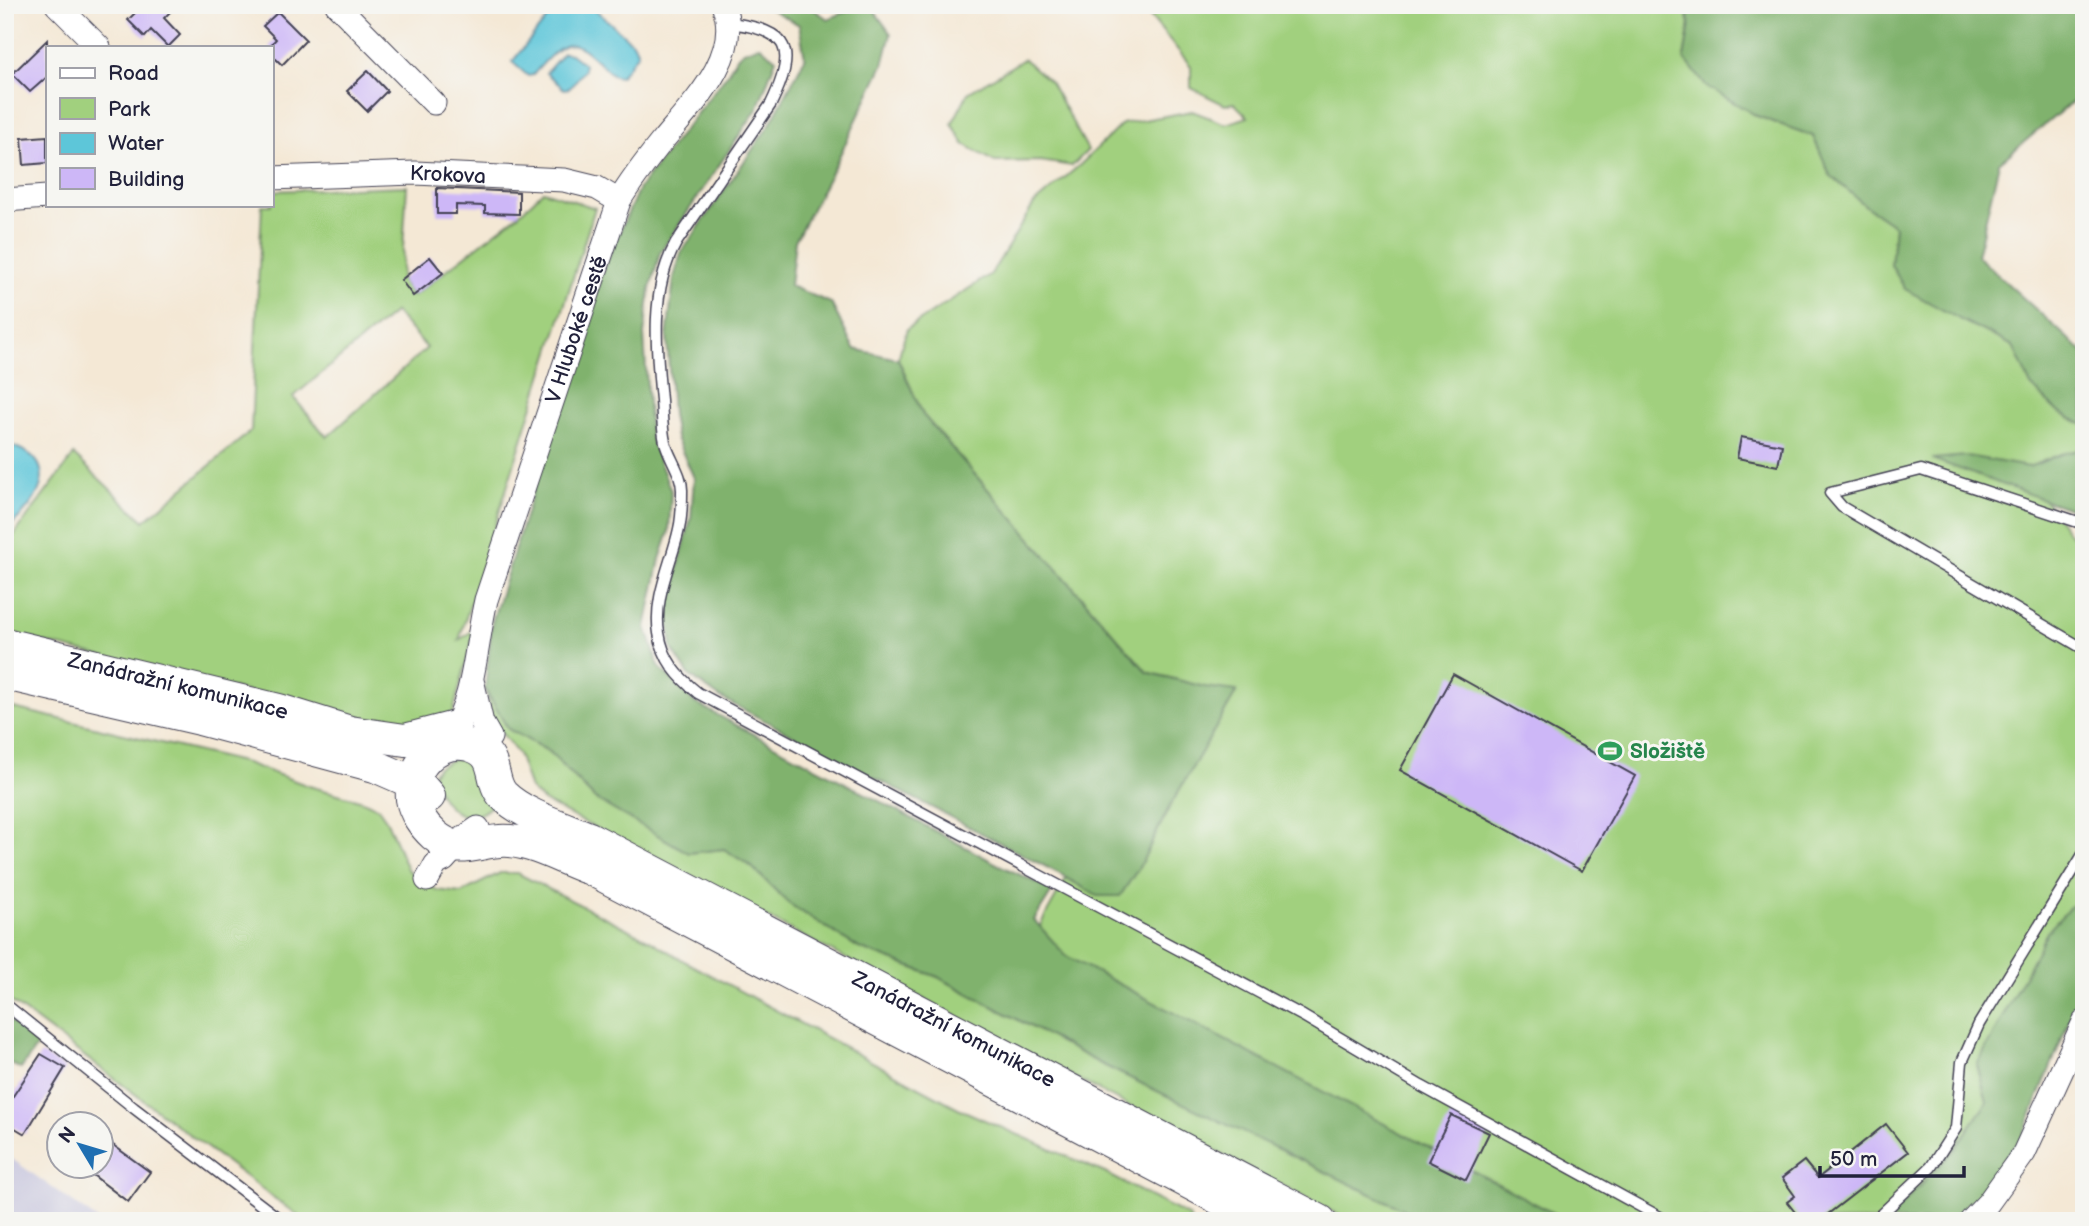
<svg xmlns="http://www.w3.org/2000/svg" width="2089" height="1226" viewBox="0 0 2089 1226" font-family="'Balsamiq Sans',sans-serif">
<rect width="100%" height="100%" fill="#f6f6f2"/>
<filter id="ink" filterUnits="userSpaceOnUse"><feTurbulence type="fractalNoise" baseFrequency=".0143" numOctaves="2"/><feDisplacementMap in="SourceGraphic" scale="14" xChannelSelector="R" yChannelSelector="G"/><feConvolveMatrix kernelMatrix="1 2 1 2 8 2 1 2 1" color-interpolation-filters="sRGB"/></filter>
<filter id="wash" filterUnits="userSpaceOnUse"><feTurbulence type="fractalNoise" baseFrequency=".00686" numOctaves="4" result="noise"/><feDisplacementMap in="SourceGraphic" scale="28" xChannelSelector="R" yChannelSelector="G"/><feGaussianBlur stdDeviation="1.57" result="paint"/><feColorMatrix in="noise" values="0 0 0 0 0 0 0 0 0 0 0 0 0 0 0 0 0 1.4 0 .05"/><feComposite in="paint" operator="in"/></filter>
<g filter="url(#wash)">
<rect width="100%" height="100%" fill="#f4e8d5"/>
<path fill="#c3c1dc" d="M5,1154L99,1221H5Z"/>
<path fill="#a1d07e" stroke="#62795c" stroke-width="2" fill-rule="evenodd" d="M1141,5H1685L1690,24L1684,58L1757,116L1813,136L1830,175L1867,207L1895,226L1891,265L1961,320L2014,346L2031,386L2058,412L2084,425V449L2061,454L2029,467H2021L2070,535L2084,540V949L1934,1221H1350L543,801L530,789L518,754L493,722L485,689L509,729L549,752L595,799L689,853L724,849L752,867L788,903L859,948L938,977L1099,1063L1250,1135L996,1004L1177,680L1147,672L923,415L898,359L907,329L991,274L1034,204L1081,164L1122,124L1192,111L1226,124L1248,117L1234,103L1225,105L1191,88V66Z
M1024,59L1050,82L1088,150L1072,166L1040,161L995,162L964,144L952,124L968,93Z
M407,186L401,280L413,296L519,214L543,191L595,208L459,640L475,629L452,716L409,731L5,633V547L74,455L144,521L251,431L262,205H271V191ZM395,312L427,348L327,437L293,397Z
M5,706L246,763L309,786L363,801L378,808L387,821L407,869L418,879L437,890L461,893L500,873H517L650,940L684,961L962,1110L1107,1174L1188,1216L1191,1221H305L5,997Z
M453,759L470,761L477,766L494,803C466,834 439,804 432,774L438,767Z"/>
<path fill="#80b26d" stroke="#516a54" stroke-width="2" d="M763,5H807L828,19L863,5H870L891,34L883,65L836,163L795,241L790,286L831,303L854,349L898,359L923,415L1147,672L1205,687L1237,691L1169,808L1140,866L1120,896H1097L1058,873L719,697L689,675L672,649L667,610L691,518L694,478L676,438L672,415L667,337L674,278L681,253L770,124L805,58L799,25Z
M1685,5H2084V92L1999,163L1977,256L2084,353V425L2058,412L2031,386L2013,346L1961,320L1905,289L1891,265L1895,226L1867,207L1830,175L1813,136L1757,116L1706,86L1684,58L1690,24Z
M760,46L776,59L757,109L660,253L650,290L644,334L650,437L671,491L669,532L660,559L646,627L659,667L695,703L999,865L1053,890L1034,920L1066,956L1568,1221H1427L1099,1063L938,977L859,948L788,903L752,867L724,849L689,853L595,799L550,752L508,729L485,689L492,622L601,274L639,188L728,73C736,56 740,49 760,46Z
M2084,449V514L1932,459L1967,456L2029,467L2061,454Z
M2084,892V984L2016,1153L1985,1189L1948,1221H1892L1889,1218L1954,1150L1987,1102L1977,1065L2047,932Z
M5,1017L39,1043L21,1069L5,1061Z"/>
<path fill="#5dc6d9" stroke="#40748a" stroke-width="2" d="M558,5H590L634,44L638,53L620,77L614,76C574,40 572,29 533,75L528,76L512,62Z
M563,53L571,54L584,64V70L570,88L564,89L546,73Z
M5,442C14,447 28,451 34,458C57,482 24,515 5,530Z"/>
<g id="blocks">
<path fill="#cdb7f7" d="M143,5H177L164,18L180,35L168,47L151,30L145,37L128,20Z
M278,12L306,40L282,65L271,54V47H269L276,39L263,26Z
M47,40V77L30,92L12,74Z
M368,71L387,91L367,111L347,91Z
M47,136V163L24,165L22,138Z
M437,188L519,192V214L485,213V206L456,205V214H437Z
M430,257L443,273L413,296L401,280Z
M1741,437L1782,445L1778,466L1737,458Z
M1453,674L1635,776L1582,871L1400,770Z
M41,1054L65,1068L25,1134L5,1122V1108Z
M1451,1115L1489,1133L1466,1180L1428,1161Z
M1886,1124L1908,1152L1819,1221H1802L1787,1202L1795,1196L1782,1178L1804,1161L1818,1178Z
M102,1137L150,1172L128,1202L81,1166H102Z"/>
</g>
</g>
<g filter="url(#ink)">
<use href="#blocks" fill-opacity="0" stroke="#424052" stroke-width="2"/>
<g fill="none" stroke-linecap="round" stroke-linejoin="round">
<g stroke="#424052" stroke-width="13">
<path id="service" d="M729,23C791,30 797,50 771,104L676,243C650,289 656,349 661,400C662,413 662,429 665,442C669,458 683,475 682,492C682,504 682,517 679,529C672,562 653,598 659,633C663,660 678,677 698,693L1303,1016L1421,1086L1667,1221
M2084,524L1921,470L1830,493L1842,507L2084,649
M5,1004L134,1108L282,1221
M1874,1221L1931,1167L1956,1128L1962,1062L1979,1024L2084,853"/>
</g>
<g stroke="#424052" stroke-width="25">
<g id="minor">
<path d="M57,5L99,47"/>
<path d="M337,5L434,103"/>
<path id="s1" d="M271,178L415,173L564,180L597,188L619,201"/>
<path d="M5,200L47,197"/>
<path d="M473,684L482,723L490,737"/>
<path id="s2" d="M448,741C475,698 475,648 486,600L619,201C632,179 647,160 663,140C691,106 744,54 723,5"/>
<path d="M427,880L436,864L444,860L465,837L478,828"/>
<path d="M1971,1221L1988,1203L2024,1153L2084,1022"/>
</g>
</g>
<g stroke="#424052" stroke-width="34">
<g id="secondary">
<path id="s3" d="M5,644L279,710L350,732L405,740L455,727"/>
<path d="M5,674L200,719L375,766L407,780L422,788L429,796"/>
<path d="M566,856L1262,1221"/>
<path id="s4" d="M585,867C561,858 535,843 510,841C480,838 461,859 434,835C424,826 414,812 412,799C409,768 437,737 469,745C501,754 488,779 503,795C523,815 563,827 589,838L1320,1221"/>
</g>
</g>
<use href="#service" stroke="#fff" stroke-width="10"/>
<use href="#minor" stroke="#fff" stroke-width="23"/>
<use href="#secondary" stroke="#fff" stroke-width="32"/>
</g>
</g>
<defs>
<g id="stadium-bare" transform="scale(1.89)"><path d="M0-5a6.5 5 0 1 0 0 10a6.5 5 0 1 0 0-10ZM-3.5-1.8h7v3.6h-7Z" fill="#2e9e5b" stroke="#f6f6f2" stroke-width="2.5" paint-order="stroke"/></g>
</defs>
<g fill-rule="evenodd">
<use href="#stadium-bare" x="1610" y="751"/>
</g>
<g text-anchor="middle" stroke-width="6" stroke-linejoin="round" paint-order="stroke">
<g font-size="21" fill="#22223b" stroke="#f6f6f2">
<text dy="7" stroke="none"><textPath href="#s1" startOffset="177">Krokova</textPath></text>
<text dy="7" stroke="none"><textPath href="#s2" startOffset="432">V Hluboké cestě</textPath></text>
<text dy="7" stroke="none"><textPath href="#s3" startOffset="178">Zanádražní komunikace</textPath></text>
<text dy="7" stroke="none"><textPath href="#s4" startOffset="866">Zanádražní komunikace</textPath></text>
</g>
<g font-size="21" font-weight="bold" fill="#27864d" stroke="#f6f6f2" text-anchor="start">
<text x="1630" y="758">Složiště</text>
</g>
</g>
<rect width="2089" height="1226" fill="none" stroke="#f6f6f2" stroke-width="28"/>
<rect x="46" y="46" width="228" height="161" fill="#f6f6f2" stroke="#a1a1a9" stroke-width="2"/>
<rect x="60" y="68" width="35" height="10" fill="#ffffff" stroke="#a1a1a9" stroke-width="2"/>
<text x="108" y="80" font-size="21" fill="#22223b">Road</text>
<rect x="60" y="98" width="35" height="21" fill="#a1d07e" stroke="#a1a1a9" stroke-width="2"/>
<text x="108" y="116" font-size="21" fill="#22223b">Park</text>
<rect x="60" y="133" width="35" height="21" fill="#5dc6d9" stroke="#a1a1a9" stroke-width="2"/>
<text x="108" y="150" font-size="21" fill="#22223b">Water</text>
<rect x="60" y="168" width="35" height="21" fill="#cdb7f7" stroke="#a1a1a9" stroke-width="2"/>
<text x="108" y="186" font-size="21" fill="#22223b">Building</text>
<g transform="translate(80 1145) rotate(308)"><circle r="33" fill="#f6f6f2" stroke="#a1a1a9" stroke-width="2"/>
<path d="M0-5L12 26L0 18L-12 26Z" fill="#1f6fb2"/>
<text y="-10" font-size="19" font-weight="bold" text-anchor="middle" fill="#22223b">N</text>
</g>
<path d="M1820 1166v10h144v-10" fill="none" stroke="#22223b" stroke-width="3.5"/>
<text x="1830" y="1166" font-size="21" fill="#22223b" stroke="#f6f6f2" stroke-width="5" paint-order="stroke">50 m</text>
</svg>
